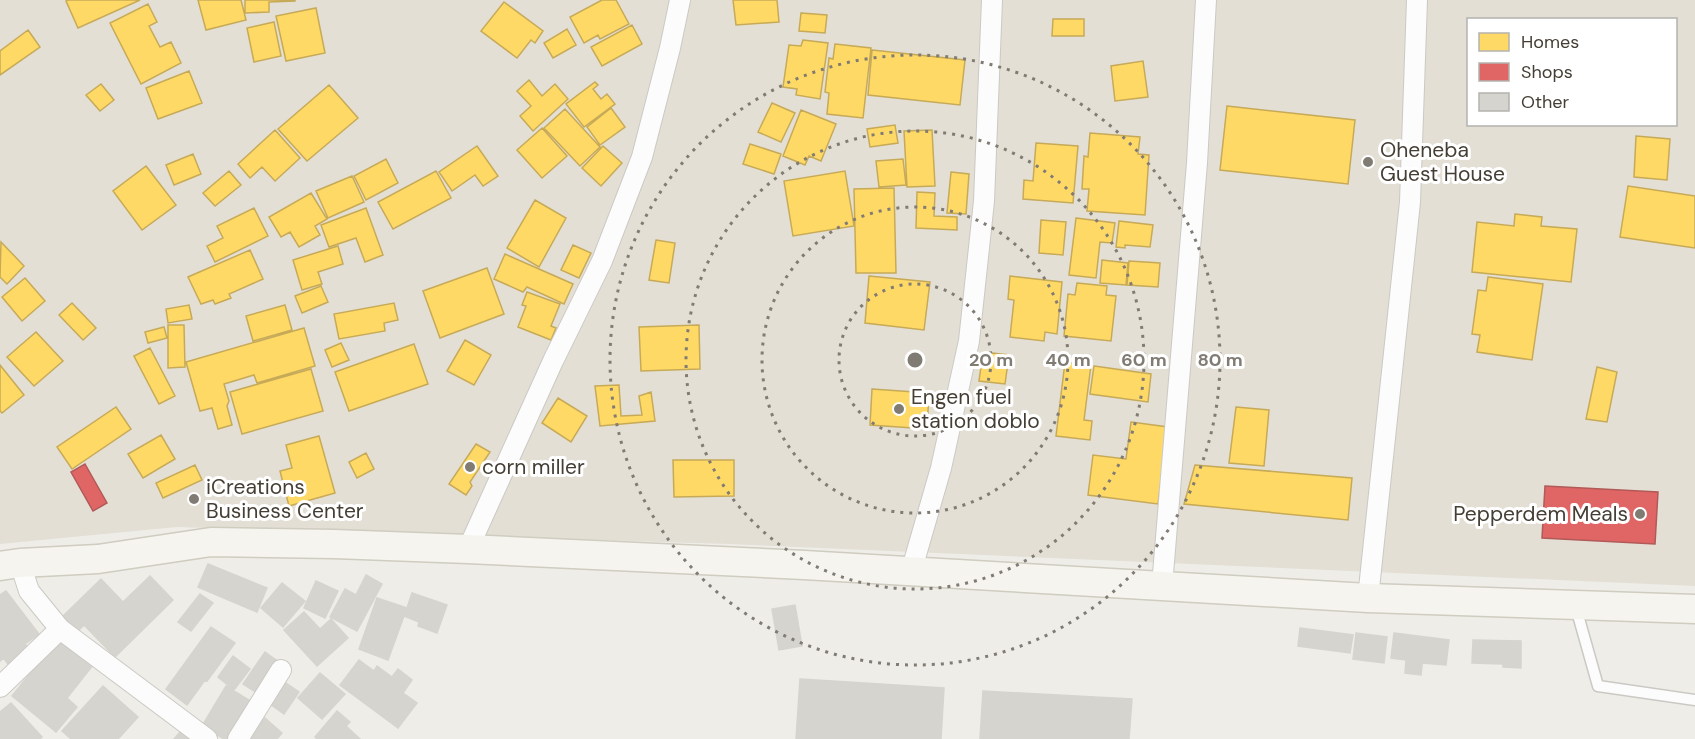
<svg xmlns="http://www.w3.org/2000/svg" width="1695" height="739" viewBox="0 0 1695 739" font-family="'DM Sans',sans-serif">
<rect width="100%" height="100%" fill="#eeede8"/>
<path fill="#e3dfd5" fill-rule="evenodd" d="M0,0H1695V586L729,544L177,527L0,544ZM1468,20H1676V124H1468Z"/>
<path fill="#ffd966" stroke="#c7aa57" stroke-width="1.5" d="M68,0H140L78,28L66,1Z
M198,0H241L246,20L206,30Z
M245,0H295V1L269,2V12L245,13Z
M602,0H616L629,24L600,39L598,35L584,43L570,17Z
M733,0H777L779,22L736,25Z
M504,2L543,31L535,43L531,40L517,58L481,31Z
M148,4L157,22L149,26L160,47L171,42L181,63L141,84L110,23Z
M316,8L325,53L286,61L276,16Z
M801,13L827,15L825,33L799,31Z
M1053,19H1084V36H1052Z
M274,22L281,56L254,62L247,28Z
M632,25L642,44L602,66L591,47Z
M567,29L576,45L553,58L544,43Z
M28,30L40,47L0,75V51Z
M803,40L828,43L820,99L796,95L797,89L783,87L789,45L801,46Z
M835,44L871,48L863,118L827,114L829,93L825,92L829,58L833,59Z
M872,50L965,60L960,105L868,95Z
M1143,61L1148,97L1115,101L1111,66Z
M189,71L202,103L158,119L146,88Z
M529,80L542,96L555,84L568,99L533,131L520,116L531,106L517,91Z
M595,82L598,85L593,89L601,99L607,94L615,104L584,127L566,104Z
M101,84L114,100L100,111L86,95Z
M329,85L358,118L307,161L278,129Z
M772,103L795,113L781,142L758,132Z
M1227,106L1355,120L1348,184L1220,170Z
M611,108L625,127L600,145L587,127Z
M565,109L600,147L580,166L544,128Z
M801,110L836,124L821,161L809,156L805,165L783,156Z
M895,125L898,143L870,147L867,129Z
M542,128L567,156L542,178L517,150Z
M275,130L300,158L275,181L262,167L250,178L238,164Z
M932,130L935,186L907,187L904,131Z
M1090,133L1140,137L1138,154L1149,155L1145,215L1087,211L1089,189H1082L1084,156L1088,157Z
M1636,136L1670,139L1667,180L1634,177Z
M1036,143L1078,146L1073,203L1023,199L1024,180L1033,181Z
M750,144L781,154L774,174L743,164Z
M477,146L498,176L483,186L475,175L452,191L439,172Z
M603,146L622,163L601,186L582,168Z
M193,154L201,174L174,185L166,165Z
M386,159L398,183L366,200L354,176Z
M903,159L906,185L879,187L876,161Z
M146,166L176,205L142,230L113,191Z
M229,171L241,185L215,206L203,193Z
M436,171L451,198L393,229L378,202Z
M845,171L854,226L793,236L784,181Z
M951,172L969,174L966,214L947,213Z
M352,176L364,202L328,218L316,191Z
M1628,186L1695,196V248L1620,237Z
M894,188L896,273H856L854,189Z
M917,192L935,193L934,216L957,217V230L916,228Z
M311,193L327,219L315,226L320,235L299,247L290,232L281,237L269,217Z
M535,200L566,218L539,267L507,248Z
M254,208L268,236L215,262L207,246L223,238L217,226Z
M366,208L383,255L365,262L356,238L329,247L321,225Z
M1515,214L1542,217L1541,226L1577,229L1571,282L1472,272L1477,222L1514,226Z
M1076,218L1115,223L1112,243L1100,242L1096,278L1069,275Z
M1041,220L1066,222L1063,255L1039,253Z
M1119,221L1153,225L1150,247L1125,245V248L1116,247Z
M656,240L675,243L669,283L649,280Z
M1,242L24,266L7,284L0,277Z
M573,245L591,253L579,278L561,270Z
M338,246L343,264L318,272L322,284L302,290L293,260Z
M250,250L263,279L229,294L231,298L215,304L213,300L201,304L188,277Z
M505,254L573,284L564,304L527,287L523,292L494,279Z
M1102,260L1128,263L1126,285L1100,283Z
M1129,261L1160,263L1158,287L1127,285Z
M487,268L504,314L440,338L423,291Z
M869,276L930,282L924,330L865,323Z
M1010,276L1062,282L1057,334L1045,332L1044,341L1010,337L1014,300L1008,299Z
M1488,277L1543,284L1532,360L1477,352L1480,335L1472,334L1478,290L1486,291Z
M25,278L45,301L22,321L2,297Z
M1077,283L1107,286L1106,295L1116,296L1111,341L1064,336L1068,294L1075,295Z
M321,286L328,302L302,313L295,296Z
M527,292L560,304L551,326L556,328L551,340L518,327L526,306L522,305Z
M72,303L96,328L83,340L59,315Z
M394,303L398,320L384,323L385,331L339,339L334,314Z
M189,305L192,319L168,323L166,309Z
M285,305L292,330L253,341L246,316Z
M168,325H184L185,367L168,368Z
M699,325L700,369L641,371L639,327Z
M164,327L167,338L148,343L145,332Z
M304,328L315,366L257,383L254,375L224,384L229,401L227,406L232,425L218,429L212,408L200,411L186,362Z
M36,332L63,361L34,386L7,357Z
M465,340L491,355L474,385L447,371Z
M341,343L349,360L332,367L325,350Z
M414,344L428,384L349,411L335,372Z
M150,348L175,396L159,404L134,356Z
M983,352L1009,355L1005,384L979,381Z
M1065,362L1091,365L1084,420L1092,421L1090,440L1056,436Z
M0,365L24,395L2,413L0,411Z
M1094,366L1151,374L1148,402L1090,394Z
M1597,367L1617,372L1607,422L1586,419Z
M311,369L323,411L242,434L230,392Z
M619,385L621,416L642,415L639,396L651,392L655,421L600,426L595,386Z
M872,389L929,393L927,429L870,425Z
M558,398L587,416L571,442L542,423Z
M116,407L131,429L72,469L57,447Z
M1236,407L1269,410L1264,466L1229,463Z
M1131,422L1168,427L1158,504L1088,495L1093,455L1126,459Z
M161,435L175,459L143,478L128,454Z
M319,436L335,493L289,506L280,471L292,468L286,445Z
M476,444L490,452L470,482L472,486L466,495L449,484Z
M366,453L374,469L357,478L349,462Z
M673,460H734V496L674,497Z
M195,465L202,480L163,498L156,483Z
M1195,465L1352,478L1348,520L1184,504Z"/>
<path fill="#e06666" stroke="#b15a57" stroke-width="1.5" d="M85,464L107,503L93,511L71,472Z
M1545,486L1658,492L1655,544L1542,538Z"/>
<path fill="#d6d4ce" stroke="#d6d4ce" stroke-width="1.5" d="M208,564L267,588L257,612L198,587Z
M366,575L382,584L357,631L330,617L345,589L356,595Z
M150,576L173,600L115,657L84,625L75,634L60,619L101,579L123,602Z
M316,581L338,591L325,618L304,608Z
M282,583L305,601L283,627L261,608Z
M6,591L39,634L25,644L31,651L9,666L4,658L0,661V595Z
M412,593L447,605L437,633L418,626L419,622L404,616L388,660L359,649L377,598L407,608Z
M200,594L213,603L191,631L178,622Z
M795,605L802,646L779,650L772,609Z
M304,612L320,629L331,619L348,638L317,666L284,630Z
M211,627L235,643L207,681L205,680L187,705L166,689Z
M1300,628L1353,635L1350,653L1298,646Z
M1356,633L1387,637L1384,663L1353,659Z
M1394,633L1425,637L1421,675L1405,673L1406,660L1391,658Z
M1426,637L1449,640L1446,665L1423,663Z
M59,638L93,665L67,698L77,707L56,732L12,696Z
M1473,640L1521,641V668L1503,667V664L1472,663Z
M265,652L279,662L257,693L243,684Z
M233,656L250,669L234,690L218,677Z
M359,660L374,671L377,666L392,677L398,669L412,680L403,693L417,703L398,728L340,685Z
M320,673L345,694L322,719L298,698Z
M800,679L944,688L941,739H796Z
M286,683L299,692L284,714L270,704Z
M103,686L138,717L118,739H71L62,731Z
M226,686L252,702L230,739H224L202,726Z
M983,691L1132,699L1129,739H980Z
M11,703L42,737L40,739H0V712Z
M337,711L350,722L346,726L360,739H317L315,737Z
M265,718L282,733L277,739H247Z
M180,732L188,739H174Z"/>
<g fill="none" stroke-linecap="round" stroke-linejoin="round">
<g stroke="#cbc9c4" stroke-width="13">
<path id="service" d="M1576,608L1598,686L1695,700"/>
</g>
<g stroke="#cbc9c4" stroke-width="22">
<path id="minor" d="M468,549L553,361L602,261L642,157L670,48L680,0
M20,563L29,591L60,629L207,739
M911,572L941,468L969,341L984,201L992,0
M1162,586L1197,163L1206,0
M1368,598L1410,202L1417,0
M0,687L60,629
M238,739L281,670"/>
</g>
<g stroke="#cfccc0" stroke-width="31">
<path id="secondary" d="M0,566L20,563L98,559L211,542L334,544L468,549L804,565L1368,598L1695,609"/>
</g>
<use href="#service" stroke="#fcfcfc" stroke-width="10"/>
<use href="#minor" stroke="#fcfcfc" stroke-width="20"/>
<use href="#secondary" stroke="#f6f4ee" stroke-width="28"/>
</g>
<g fill="none" stroke="#807b73" stroke-width="3" stroke-dasharray="3 6">
<circle cx="915" cy="360" r="76"/>
<circle cx="915" cy="360" r="153"/>
<circle cx="915" cy="360" r="229"/>
<circle cx="915" cy="360" r="305"/>
</g>
<g fill="#807b73" stroke="#fff" stroke-width="2">
<circle cx="1368" cy="162" r="6"/>
<circle cx="899" cy="409" r="6"/>
<circle cx="470" cy="467" r="6"/>
<circle cx="194" cy="499" r="6"/>
<circle cx="1640" cy="514" r="6"/>
</g>
<g text-anchor="middle" stroke-width="6" stroke-linejoin="round" paint-order="stroke">
<g font-size="21" fill="#443e34" stroke="#fff" text-anchor="start">
<text x="1380" y="157">Oheneba<tspan x="1380" dy="24">Guest House</tspan></text>
<text x="911" y="404">Engen fuel<tspan x="911" dy="24">station doblo</tspan></text>
<text x="482" y="474">corn miller</text>
<text x="206" y="494">iCreations<tspan x="206" dy="24">Business Center</tspan></text>
<text x="1628" y="521" text-anchor="end">Pepperdem Meals</text>
</g>
</g>
<circle cx="915" cy="360" r="9" fill="#807b73" stroke="#fff" stroke-width="3"/>
<g font-size="18" text-anchor="middle" font-weight="bold" fill="#807b73" stroke="#fff" stroke-width="6" stroke-linejoin="round" paint-order="stroke">
<text x="991" y="366">20 m</text>
<text x="1068" y="366">40 m</text>
<text x="1144" y="366">60 m</text>
<text x="1220" y="366">80 m</text>
</g>
<rect x="1467" y="18" width="210" height="108" fill="#ffffff" stroke="#b4b2ae" stroke-width="1.5"/>
<rect x="1479" y="33" width="30" height="18" fill="#ffd966" stroke="#b4b2ae" stroke-width="1.5"/>
<text x="1521" y="48" font-size="18" fill="#443e34">Homes</text>
<rect x="1479" y="63" width="30" height="18" fill="#e06666" stroke="#b4b2ae" stroke-width="1.5"/>
<text x="1521" y="78" font-size="18" fill="#443e34">Shops</text>
<rect x="1479" y="93" width="30" height="18" fill="#d6d4ce" stroke="#b4b2ae" stroke-width="1.5"/>
<text x="1521" y="108" font-size="18" fill="#443e34">Other</text>
</svg>
